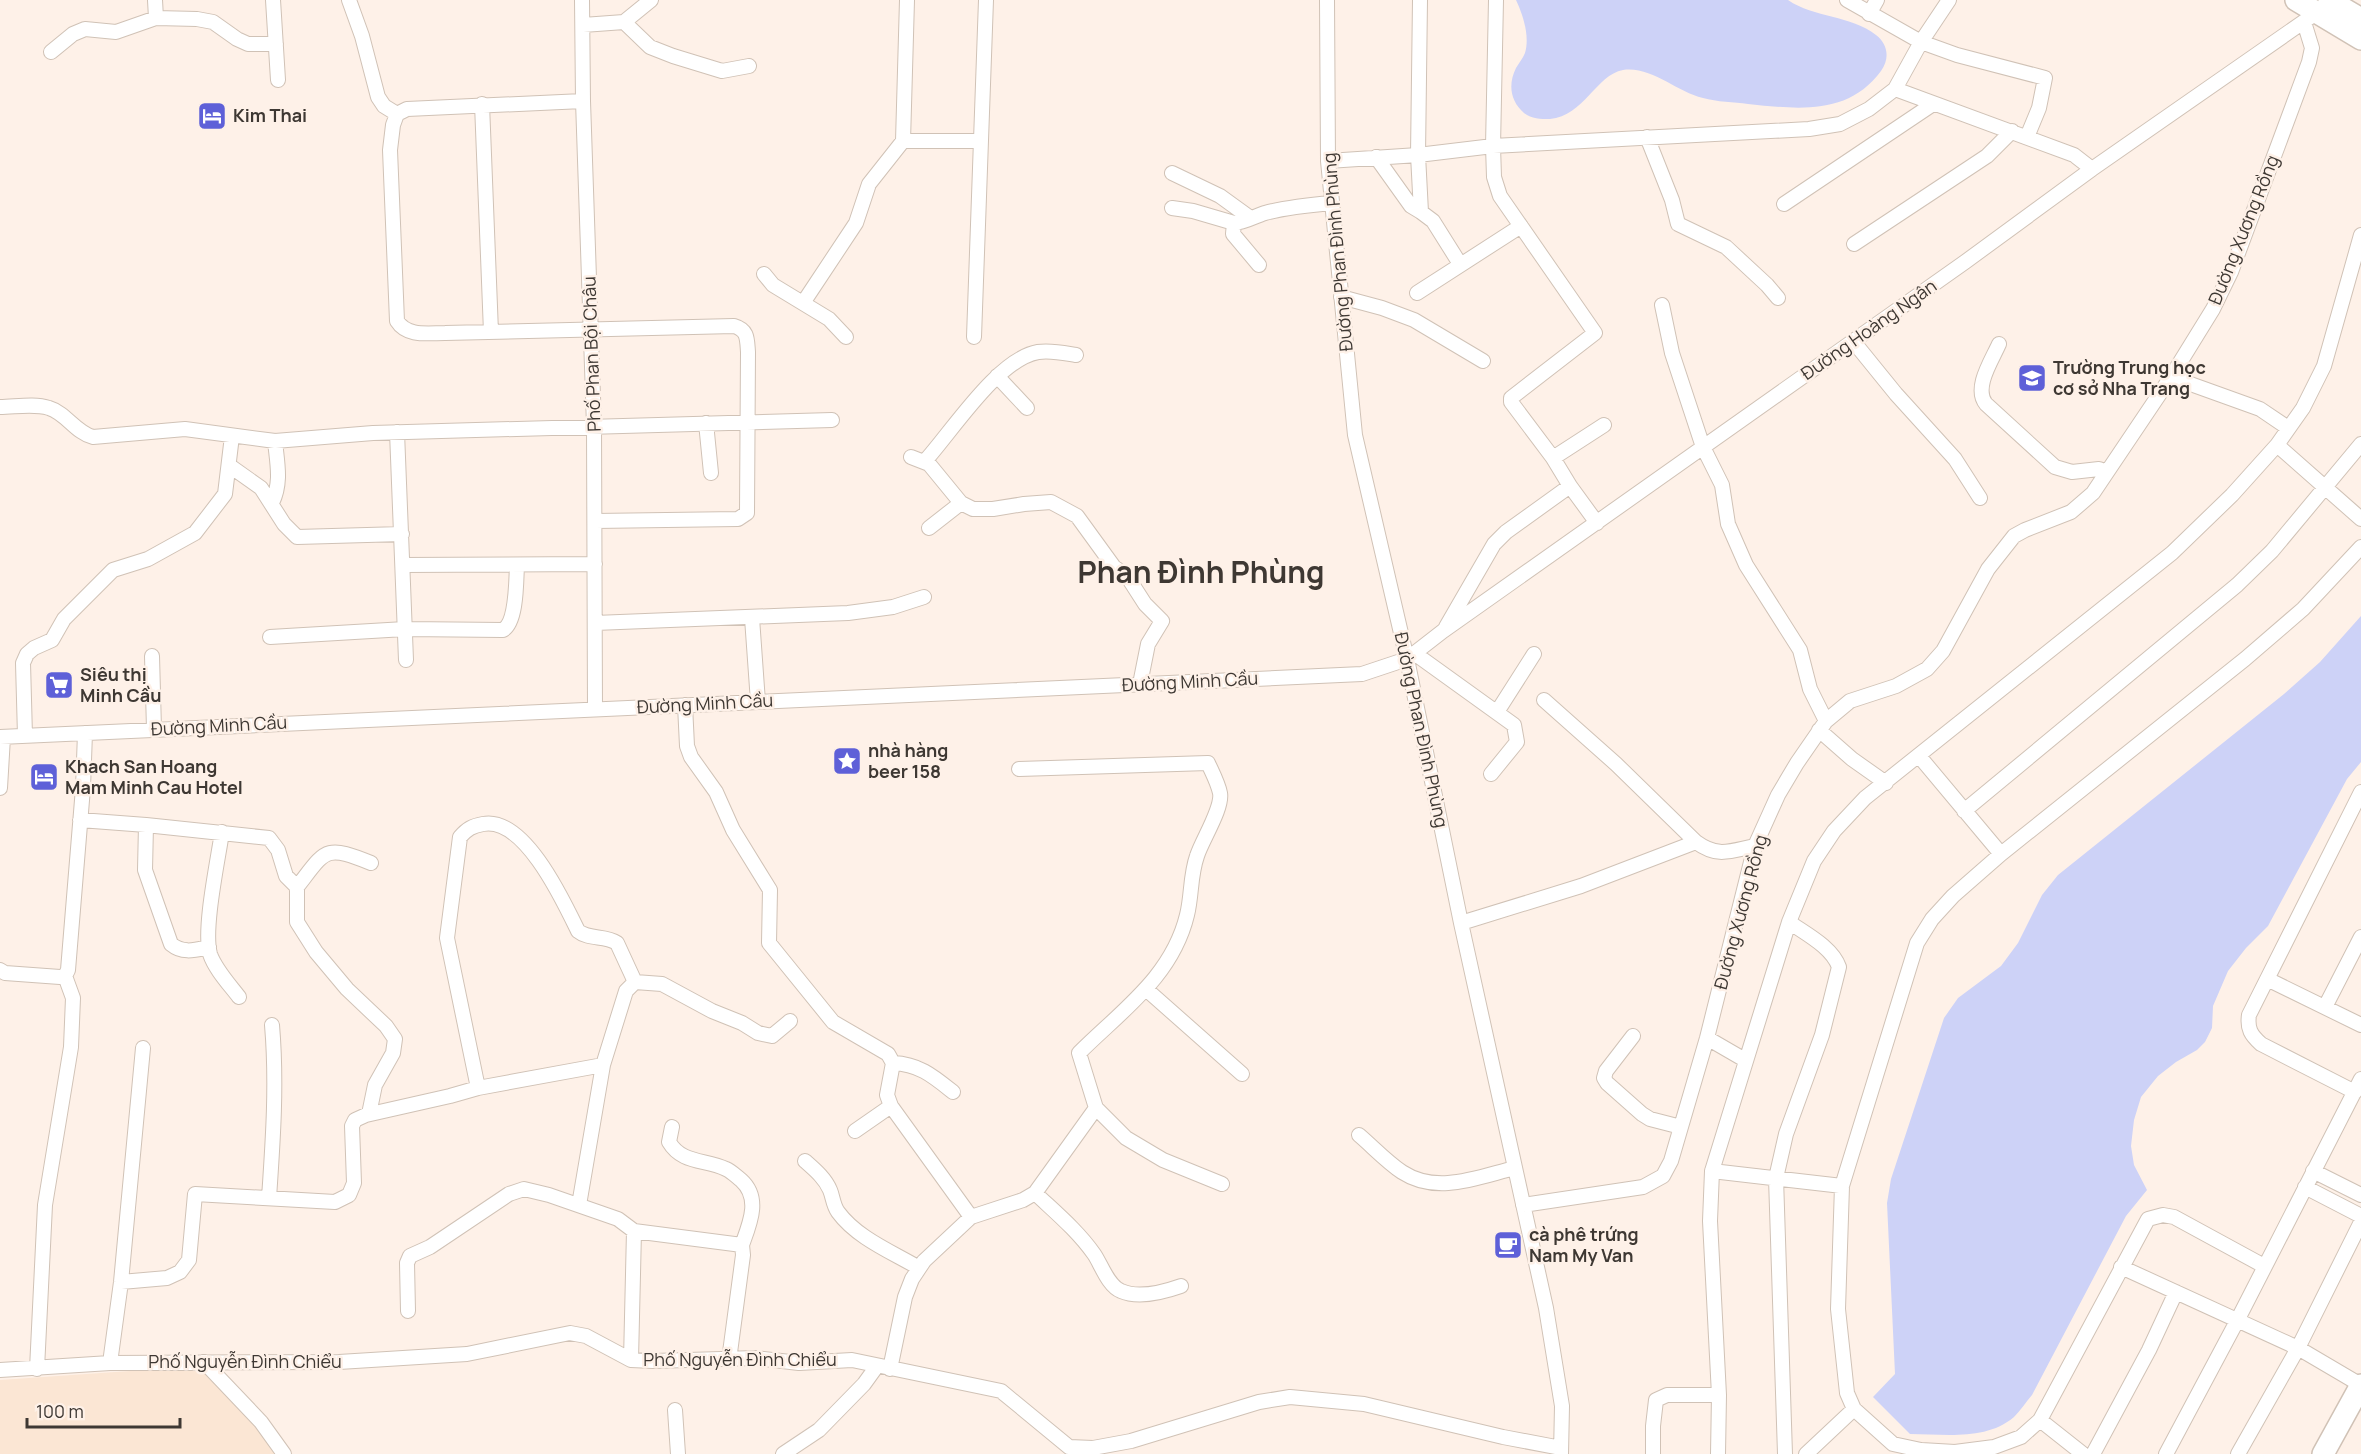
<svg xmlns="http://www.w3.org/2000/svg" width="2361" height="1454" viewBox="0 0 2361 1454" font-family="Manrope,sans-serif">
<rect width="100%" height="100%" fill="#fef1e8"/>
<path fill="#fbe6d4" d="M202,1366L261,1431L278,1454H0V1380Z"/>
<path fill="#cdd2f7" d="M1516,0H1788C1814,18 1851,15 1876,35C1888,44 1890,59 1881,71C1848,116 1797,109 1748,104C1734,102 1717,102 1703,98C1676,92 1652,66 1623,70C1596,75 1584,116 1550,119C1540,119 1532,119 1524,113C1510,101 1508,84 1516,68C1519,63 1523,58 1525,53C1530,36 1523,15 1516,0Z
M2361,616V762L2347,779L2268,926L2246,948L2228,971L2213,1006L2212,1028L2205,1042L2197,1050L2176,1062L2158,1076L2141,1097L2134,1120L2131,1146L2134,1165L2147,1190L2126,1216L2032,1395C2026,1402 2020,1411 2014,1417C1986,1441 1944,1434 1910,1434L1873,1397L1895,1374L1887,1203L1891,1179L1944,1018L1958,998L2001,966L2018,943L2042,895L2058,875L2284,694L2320,662Z"/>
<g fill="none" stroke-linecap="round" stroke-linejoin="round">
<g stroke="#d0c2b6" stroke-width="16">
<path id="minor" d="M155,0L156,18
M273,0L278,80
M349,0L362,36L378,97L384,106L397,114
M582,0L583,101L594,426L595,709
M1327,0L1328,161L1355,435L1407,659L1461,923L1546,1308L1562,1406L1561,1454
M1420,0L1418,155L1421,212L1433,221L1460,264
M1847,0L1921,42L1957,55L2045,78L2039,108L2027,137
M1869,14L1877,0
M624,22L650,47L673,56L722,71L749,66
M583,25L624,22L651,0
M51,52L73,34L85,29L116,32L156,18L197,19L213,22L237,39L248,44H276
M1895,89L2074,155L2092,169
M583,101L407,109L397,114L393,125L390,150L397,321C407,337 428,333 445,333L734,326C748,330 747,339 748,352L747,513L738,519L595,521
M482,104L491,332
M1647,137L1672,200L1678,224L1726,247L1767,285L1778,298
M903,141H981
M1376,157L1411,206L1421,212
M1328,161L1418,155L1493,146L1809,129L1840,124L1869,109L1895,89L1921,42L1949,0
M1172,173L1220,196L1249,217
M1784,204L1933,104
M1172,208L1193,211L1234,223C1244,223 1255,216 1265,213C1287,207 1309,205 1332,203
M1234,223L1233,234L1259,265
M1854,244L1987,156L2012,131
M764,274L773,285L829,319L846,337
M1417,293L1521,226
M1341,297L1382,308L1414,320L1483,361
M803,303L856,223L869,184L903,141L907,0
M1662,305L1672,353L1703,447L1722,485L1728,524L1746,565L1800,650L1810,689L1826,721
M974,337L986,0
M1853,341L1896,394L1955,459L1980,498
M1999,344C1992,360 1973,388 1986,404L2055,467L2072,472L2099,469L2107,472
M997,376L1027,408
M2171,377L2260,409L2288,428
M0,407C15,407 34,403 49,408C66,413 76,433 93,437L185,429L275,441L373,433L832,420
M706,423L711,473
M397,432L406,660
M2277,445L2361,519
M911,457L929,464L961,503L973,509H993L1024,504L1051,502L1077,516L1114,567L1127,576L1145,604L1162,621L1148,644L1140,684
M1553,458L1604,425
M925,461C953,430 998,359 1038,352C1051,350 1064,353 1076,355
M230,466L261,488L284,524L297,537L402,534
M1570,486L1597,523
M272,503C282,482 277,463 275,441
M929,528L961,503
M403,565L595,564
M752,618L758,702
M595,623L848,613L893,607L924,597
M1446,627L1494,544L1506,532L1570,486L1553,458L1511,402V398L1595,333L1500,196L1494,177L1493,146L1496,0
M270,637L405,629L503,630C517,622 516,581 517,565
M1414,653L1514,725L1517,742L1491,774
M152,656L154,729
M1544,700L1616,764L1696,842
M685,705L687,746L691,757L716,792L733,830L770,890L769,943L833,1022L888,1054L893,1063L887,1095L891,1106L971,1217
M1497,712L1534,654
M1819,730L1852,759L1886,783
M25,736L23,663L27,654L34,648L52,640L64,619L113,570L148,559L195,533L225,494L232,436
M0,737L1362,674L1407,659L1443,631L1965,262L2092,169L2322,9
M1919,756L2001,854
M1019,769L1208,763C1212,772 1218,783 1220,793C1223,808 1202,840 1197,856C1190,876 1192,895 1187,915C1172,977 1121,1011 1079,1053L1096,1108L1126,1138L1163,1160L1222,1184
M0,788L3,737
M1964,811L2237,585L2272,551L2361,444
M80,820L146,825L269,838L278,850L286,876L297,887C326,850 324,844 371,863
M146,825L145,870L171,944C183,954 195,950 209,947
M222,832C218,860 203,929 210,954C215,969 229,984 239,997
M297,887V922L316,952L347,989L386,1026L395,1039L393,1053L375,1085L369,1114
M1461,923L1581,886L1696,842C1718,858 1730,851 1755,846
M0,970L5,973L60,977L65,976L68,970L83,788L85,733
M2267,979L2361,1025
M1147,990L1242,1074
M2325,1007L2361,937
M1633,1036L1606,1071L1604,1078L1607,1083L1642,1114L1650,1119L1681,1127
M1707,1038L1745,1060
M893,1063C919,1064 933,1076 953,1092
M478,1088L447,938L460,837C467,829 472,826 483,824C524,816 563,900 578,931C589,940 605,935 617,943L635,982
M2355,1092L2261,1044C2251,1035 2247,1029 2249,1015L2361,792
M672,1127L669,1142C682,1164 705,1159 726,1169C731,1171 736,1176 741,1180C761,1198 750,1223 742,1245
M855,1131L891,1106
M1359,1135C1373,1147 1387,1162 1402,1172C1437,1195 1478,1177 1515,1168
M805,1161C814,1169 825,1178 830,1190C833,1197 833,1205 838,1212C857,1238 892,1252 919,1268
M1712,1171L1842,1186
M2313,1171L2361,1195
M2305,1187L2361,1216
M1035,1193C1055,1212 1077,1230 1094,1254C1101,1264 1108,1286 1121,1291C1139,1299 1164,1292 1181,1286
M269,1198C273,1140 277,1083 272,1025
M579,1205L603,1065L626,991L635,982L662,984L712,1011L742,1023L758,1033L772,1036L790,1021
M1523,1205L1643,1187L1663,1176L1671,1161L1707,1038L1755,846L1778,795L1797,763L1826,721L1850,701L1896,686L1927,669L1943,651L1988,569L2014,536L2025,530L2071,512L2093,493L2171,377L2213,309L2231,272L2309,62L2312,48L2304,22
M2264,1266L2174,1217L2163,1215L2148,1219L2040,1420L2021,1437L1994,1447L1955,1452L1921,1450L1893,1444L1854,1409L1847,1393L1838,1309L1842,1186L1917,943L1932,919L1953,896L2001,854L2245,659L2303,609L2361,547
M2121,1267L2298,1348L2361,1385
M121,1282L167,1278L180,1272L189,1260L195,1194L335,1202L349,1195L354,1183L352,1126L355,1120L366,1115L450,1096L478,1088L603,1065
M408,1311L407,1263L410,1256L430,1247L509,1194L524,1189L549,1195L618,1219L634,1231L742,1245L743,1255L729,1360
M631,1360L634,1231
M204,1362L261,1422L284,1454
M110,1363L121,1282L143,1048
M37,1369L45,1205L71,1047L73,998L65,976
M890,1369L905,1297L912,1279L924,1261L971,1217L1023,1200L1035,1193L1096,1108
M0,1370L110,1363L339,1362L467,1354L570,1333L586,1336L631,1360L653,1361L756,1358L799,1363L852,1360L1001,1391L1069,1447L1093,1448L1131,1441L1259,1402L1290,1397L1364,1404L1503,1437L1561,1448
M675,1410L678,1454
M2040,1420L2083,1454
M783,1454L819,1430L864,1384L877,1366
M1653,1454V1426L1656,1400L1667,1395H1719
M1718,1454L1719,1395L1710,1221L1712,1171L1789,922L1814,861L1834,831L1865,798L2172,553L2232,495L2277,445L2303,408L2324,366L2361,235
M1785,1454L1776,1178L1786,1134L1822,1035L1839,967C1832,947 1806,934 1789,922
M1806,1454L1854,1409
M2093,1454L2149,1350L2176,1292
M2166,1454L2237,1321L2361,1079
M2238,1454L2298,1348L2361,1222"/>
</g>
<g stroke="#d0c2b6" stroke-width="24">
<path id="highway" d="M2296,0L2361,39
M2329,0L2361,19
M2323,1454L2361,1385"/>
</g>
<use href="#minor" stroke="#fff" stroke-width="14"/>
<use href="#highway" stroke="#fff" stroke-width="21"/>
</g>
<defs>
<g id="hotel-square" transform="scale(1.5)"><rect x="-9" y="-9" width="18" height="18" rx="4" fill="#5e60d8" stroke="#fef1e8"/><path d="M-6-4.5h1.5V1H6V5H4.5V3h-9V5H-6ZM-4 0a1.8 1.8 0 1 1 3.6 0ZM.5 0V-2.5h3Q6-2.5 6 0Z" fill="#fff"/></g>
<g id="school-square" transform="scale(1.5)"><rect x="-9" y="-9" width="18" height="18" rx="4" fill="#5e60d8" stroke="#fef1e8"/><path d="M0-5L7-2L0 1L-7-2ZM-4 1L0 2.5L4 1V4Q0 6-4 4Z" fill="#fff"/></g>
<g id="supermarket-square" transform="scale(1.5)"><rect x="-9" y="-9" width="18" height="18" rx="4" fill="#5e60d8" stroke="#fef1e8"/><path d="M-6-5.5h2.5l.6 2H6L4.5 2H-2.5L-4.4-4H-6ZM-1.5 3.2a1.3 1.3 0 1 0 .1 0ZM3 3.2a1.3 1.3 0 1 0 .1 0Z" fill="#fff"/></g>
<g id="sight-square" transform="scale(1.5)"><rect x="-9" y="-9" width="18" height="18" rx="4" fill="#5e60d8" stroke="#fef1e8"/><path d="M0-6L1.8-2.2L6-1.7L2.9 1.2L3.7 5.4L0 3.3L-3.7 5.4L-2.9 1.2L-6-1.7L-1.8-2.2Z" fill="#fff"/></g>
<g id="cafe-square" transform="scale(1.5)"><rect x="-9" y="-9" width="18" height="18" rx="4" fill="#5e60d8" stroke="#fef1e8"/><path d="M-5.5-4.5H6V0H3Q3 3.5 0 3.5H-2.5Q-5.5 3.5-5.5 0ZM3-3.2v2h1.7v-2ZM-6 4.5H4V6H-6Z" fill="#fff"/></g>
</defs>
<g fill-rule="evenodd">
<use href="#hotel-square" x="212" y="116"/>
<use href="#school-square" x="2032" y="378"/>
<use href="#supermarket-square" x="59" y="685"/>
<use href="#sight-square" x="847" y="761"/>
<use href="#hotel-square" x="44" y="777"/>
<use href="#cafe-square" x="1508" y="1245"/>
</g>
<g text-anchor="middle" stroke-width="5" stroke-linejoin="round" paint-order="stroke">
<g font-size="18" font-weight="bold" fill="#3e3833" stroke="#fef1e8" text-anchor="start">
<text x="233" y="122">Kim Thai</text>
<text x="2053" y="374">Trường Trung học<tspan x="2053" dy="21">cơ sở Nha Trang</tspan></text>
<text x="80" y="681">Siêu thị<tspan x="80" dy="21">Minh Cầu</tspan></text>
<text x="868" y="757">nhà hàng<tspan x="868" dy="21">beer 158</tspan></text>
<text x="65" y="773">Khach San Hoang<tspan x="65" dy="21">Mam Minh Cau Hotel</tspan></text>
<text x="1529" y="1241">cà phê trứng<tspan x="1529" dy="21">Nam My Van</tspan></text>
</g>
<g font-size="18" fill="#3e3833" stroke="#fef1e8">
<text transform="translate(2244 230) rotate(-68)" y="6">Đường Xương Rồng</text>
<text transform="translate(1338 252) rotate(-95)" y="6">Đường Phan Đình Phùng</text>
<text transform="translate(1869 330) rotate(-35)" y="6">Đường Hoàng Ngân</text>
<text transform="translate(592 354) rotate(-92)" y="6">Phố Phan Bội Châu</text>
<text transform="translate(1190 682) rotate(-3)" y="6">Đường Minh Cầu</text>
<text transform="translate(705 704) rotate(-3)" y="6">Đường Minh Cầu</text>
<text transform="translate(219 726) rotate(-3)" y="6">Đường Minh Cầu</text>
<text transform="translate(1421 730) rotate(78)" y="6">Đường Phan Đình Phùng</text>
<text transform="translate(1741 912) rotate(-75)" y="6">Đường Xương Rồng</text>
<text x="740" y="1366">Phố Nguyễn Đình Chiểu</text>
<text x="245" y="1368">Phố Nguyễn Đình Chiểu</text>
</g>
<g font-size="30" font-weight="bold" fill="#3e3833" stroke="#fef1e8">
<text x="1201" y="583">Phan Đình Phùng</text>
</g>
</g>
<path d="M27 1418v9h153v-9" fill="none" stroke="#3e3833" stroke-width="3"/>
<text x="36" y="1418" font-size="18" fill="#3e3833" stroke="#fef1e8" stroke-width="4.5" paint-order="stroke">100 m</text>
</svg>
